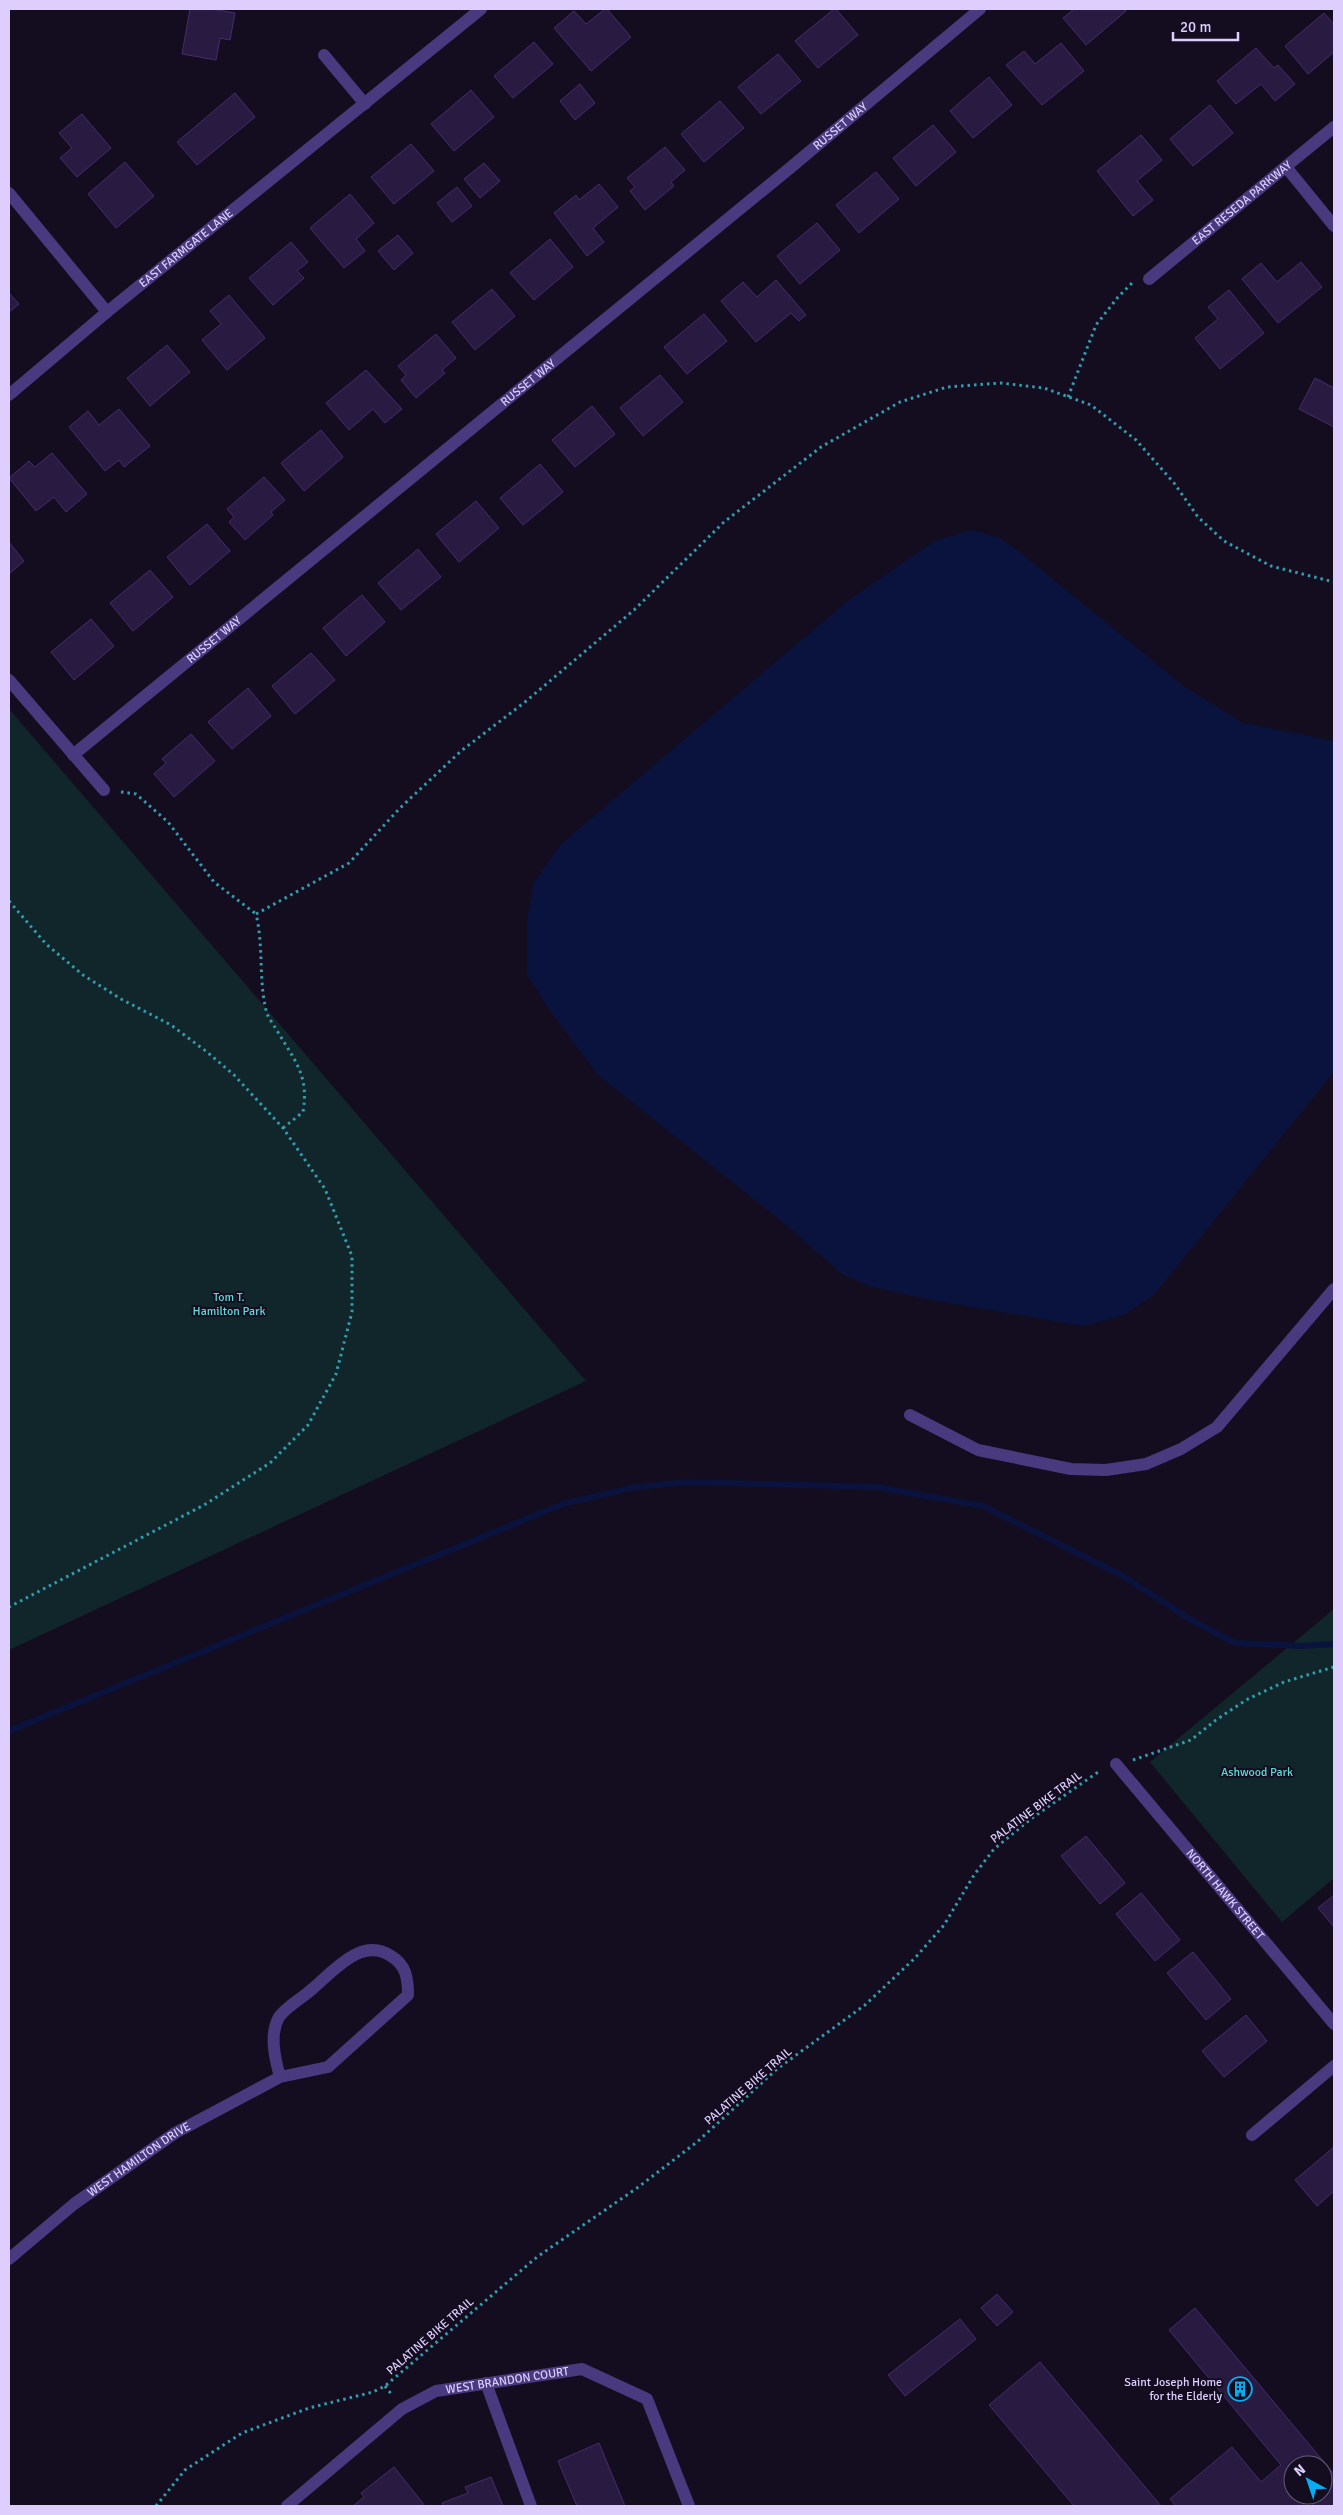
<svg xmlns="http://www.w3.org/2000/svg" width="1343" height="2515" viewBox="0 0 1343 2515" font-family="Signika,sans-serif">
<rect width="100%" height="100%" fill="#140d20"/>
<path fill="#11262a" d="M9,709L586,1381L9,1650Z
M1334,1609V1878L1282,1922L1150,1762Z"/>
<path fill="#0a133d" d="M972,530L1000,538L1021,553L1185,687L1243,723L1334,741V1072L1154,1295L1124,1315L1084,1326L931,1300L869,1286L842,1274L785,1224L598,1075L548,1008L527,974V921L534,882L561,844L850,599L935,541Z"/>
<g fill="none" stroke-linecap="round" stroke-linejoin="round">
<path stroke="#0a133d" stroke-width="6" d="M9,1731L563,1504L630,1488L685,1482L876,1487L983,1506L1121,1575L1193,1621L1235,1643L1302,1646L1334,1644"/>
</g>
<path fill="#291a41" stroke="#462c6c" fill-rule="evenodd" d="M190,9H211L235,13L230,40L220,38L216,60L182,54Z
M605,9H607L631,37L591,71L554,28L574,11L586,24Z
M834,9H836L858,35L818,68L795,41Z
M1074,9H1124L1126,11L1086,45L1063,18Z
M1324,13L1334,24V52L1308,74L1285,46Z
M534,42L553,64L513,98L494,76Z
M1061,43L1084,71L1042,105L1006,65L1024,51L1035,64Z
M1256,48L1274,68L1278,65L1295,84L1275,101L1261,84L1236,104L1217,81Z
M778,54L801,81L761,114L738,87Z
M989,77L1012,105L973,138L950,111Z
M580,84L595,103L575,120L560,101Z
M471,90L494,117L454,151L431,124Z
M235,93L255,117L197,165L177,142Z
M720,101L744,128L704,162L681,134Z
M1210,105L1233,133L1193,166L1170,139Z
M82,114L111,148L77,177L60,158L72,148L59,133Z
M933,125L956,152L916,186L893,158Z
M1141,135L1162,160L1137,181L1153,200L1133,216L1097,171Z
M411,144L434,171L394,204L371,177Z
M665,147L685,170L671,182L674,186L645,210L630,191L635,187L627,178Z
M125,162L154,196L116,228L88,194Z
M484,163L500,181L480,198L464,179Z
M876,172L899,199L859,233L836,205Z
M599,184L618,207L593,228L604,242L587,256L554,213L576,195L579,200Z
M457,187L472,206L452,222L437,203Z
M350,194L374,223L356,239L365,251L344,268L310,228Z
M817,223L840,250L800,284L777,256Z
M398,235L413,253L394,270L378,251Z
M550,239L573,267L534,300L510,273Z
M291,242L308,262L297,271L304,278L273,305L249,278Z
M1301,262L1322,287L1278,323L1242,279L1261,263L1277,282Z
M776,280L806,315L799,321L791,313L756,342L721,301L743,282L757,297Z
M492,289L515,316L475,350L452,322Z
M1229,290L1264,333L1220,369L1195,338L1218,319L1208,307Z
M9,293L19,304L9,312Z
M229,295L265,338L227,370L202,340L221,324L210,311Z
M704,314L727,341L687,374L664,347Z
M436,334L456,358L442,370L445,373L416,398L401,380L406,375L398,366Z
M167,345L190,372L150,406L127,378Z
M366,370L402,409L385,423L373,409L349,430L326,403Z
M660,375L683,402L643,436L620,408Z
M1315,378L1334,388V427L1299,409Z
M592,406L615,434L575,467L552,440Z
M119,409L150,446L124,467L119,460L105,471L69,427L88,411L99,425Z
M321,430L343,457L304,491L281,463Z
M52,453L87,494L66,512L54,497L36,511L9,478L29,461L35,467Z
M540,464L563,492L523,525L500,498Z
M264,477L285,500L271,512L273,515L245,540L229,522L234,517L227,509Z
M476,501L499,528L459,562L436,534Z
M207,524L230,551L190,585L167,557Z
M9,542L24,561L9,574Z
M418,549L441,577L401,610L378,583Z
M150,570L173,597L133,631L110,603Z
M362,595L385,622L346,656L323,628Z
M91,619L114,646L74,680L51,652Z
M311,653L335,680L295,714L272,686Z
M248,688L271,716L232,749L208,722Z
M191,734L215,761L174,797L154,774L166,763L162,759Z
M1086,1836L1125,1883L1100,1904L1061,1856Z
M1141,1893L1180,1940L1155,1961L1116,1914Z
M1334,1895V1927L1318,1908Z
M1193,1952L1231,1999L1206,2020L1167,1973Z
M1246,2015L1267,2041L1224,2077L1202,2051Z
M1334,2147V2191L1317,2206L1295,2180Z
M997,2294L1013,2312L997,2326L981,2308Z
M1195,2308L1334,2474V2506H1314L1309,2500L1302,2506H1176L1170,2499L1232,2447L1261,2482L1281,2465L1169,2330ZM1293,2465H1323V2495H1293Z
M960,2319L976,2339L905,2396L888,2375Z
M1040,2362L1161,2506H1074L989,2405Z
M599,2443L608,2465L625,2506H577L558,2461Z
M394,2467L425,2506H353L364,2497L361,2493Z
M491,2477L503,2506H443L442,2503L468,2493L465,2487Z"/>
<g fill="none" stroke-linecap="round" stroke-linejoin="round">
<path stroke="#319eaf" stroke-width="3" stroke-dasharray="2.5 4" stroke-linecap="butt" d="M1068,397L1096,325L1118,297L1132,283
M121,792L136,794L168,822L214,882L256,914
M9,901L46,944L83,975L121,999L171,1025L207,1052L234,1075L283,1128L325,1189L352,1256V1312L336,1374L308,1425L270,1463L204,1505L9,1607
M283,1128L303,1112C309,1077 296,1062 279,1034C275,1027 270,1020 267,1014C258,981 264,947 256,914L349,863L400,808L461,751L525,702L634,610L724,522L821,447L900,402L947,387L1001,383L1044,388L1091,405L1136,440L1174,483L1198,517L1224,541L1271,566L1334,582
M1133,1760L1191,1740L1216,1720L1246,1700L1284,1682L1334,1667
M385,2386L392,2395
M156,2506L185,2470L242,2433L309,2408L373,2392L385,2386L537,2257L637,2188L697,2142L777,2069L865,2005L915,1958L944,1925L974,1875L994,1849L1032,1818L1101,1770"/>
<g stroke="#49397e" stroke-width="12">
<path d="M324,55L365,104"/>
<path d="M1286,167L1334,226"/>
<path d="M9,193L107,312"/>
<path id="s1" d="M1149,279L1334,127"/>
<path id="s2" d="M9,395L107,312L481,9"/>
<path d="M9,680L104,790"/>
<path id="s3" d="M73,755L790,168L980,9"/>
<path d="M910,1415L978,1450L1071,1469L1106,1470L1146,1464L1181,1449L1217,1427L1334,1289"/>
<path id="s4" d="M1116,1764L1334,2024"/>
<path d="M1252,2135L1334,2066"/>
<path id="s5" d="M9,2259L74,2204L175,2133L280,2077L328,2067L408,1995C408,1978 406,1965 391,1956C361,1936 333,1972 311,1990C302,1998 286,2007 279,2017C269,2034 275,2059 280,2077"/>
<path d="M486,2383L531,2506"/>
<path id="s6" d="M287,2506L402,2409L436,2391L582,2369L647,2399L689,2506"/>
</g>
</g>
<defs>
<g id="building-ring" transform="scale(1.25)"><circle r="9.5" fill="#140d20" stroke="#06adf2" stroke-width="1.5"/><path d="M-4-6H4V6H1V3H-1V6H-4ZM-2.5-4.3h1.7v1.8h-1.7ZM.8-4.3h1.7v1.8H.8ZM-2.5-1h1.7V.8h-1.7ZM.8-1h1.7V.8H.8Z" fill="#06adf2"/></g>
</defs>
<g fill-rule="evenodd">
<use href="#building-ring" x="1240" y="2389"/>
</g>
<g text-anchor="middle" stroke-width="4" stroke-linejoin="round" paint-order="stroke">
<g font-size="12" fill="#ddcefe" stroke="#140d20">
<text dy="4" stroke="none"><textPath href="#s3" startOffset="992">RUSSET WAY</textPath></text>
<text dy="4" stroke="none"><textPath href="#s1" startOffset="120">EAST RESEDA PARKWAY</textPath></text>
<text dy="4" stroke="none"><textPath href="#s2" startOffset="230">EAST FARMGATE LANE</textPath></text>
<text dy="4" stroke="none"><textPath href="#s3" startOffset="588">RUSSET WAY</textPath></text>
<text dy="4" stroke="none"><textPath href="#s3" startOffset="182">RUSSET WAY</textPath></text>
<text transform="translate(1036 1807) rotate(-37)" y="4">PALATINE BIKE TRAIL</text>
<text dy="4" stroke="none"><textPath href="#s4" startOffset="170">NORTH HAWK STREET</textPath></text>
<text transform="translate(748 2086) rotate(-41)" y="4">PALATINE BIKE TRAIL</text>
<text dy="4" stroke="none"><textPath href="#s5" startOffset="164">WEST HAMILTON DRIVE</textPath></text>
<text transform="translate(430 2336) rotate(-41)" y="4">PALATINE BIKE TRAIL</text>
<text dy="4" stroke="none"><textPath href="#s6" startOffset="261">WEST BRANDON COURT</textPath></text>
</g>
<g font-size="12" fill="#5cdcd5" stroke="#140d20">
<text x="229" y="1301">Tom T.<tspan x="229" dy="14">Hamilton Park</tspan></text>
<text x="1257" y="1776">Ashwood Park</text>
</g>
<g font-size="12" fill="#ddcefe" stroke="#140d20" text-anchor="end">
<text x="1222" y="2386">Saint Joseph Home<tspan x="1222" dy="14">for the Elderly</tspan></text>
</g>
</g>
<rect width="1343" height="2515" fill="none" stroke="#ddcefe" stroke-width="20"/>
<g transform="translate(1308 2480) rotate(320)"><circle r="24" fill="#140d20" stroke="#645a79"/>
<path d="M0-4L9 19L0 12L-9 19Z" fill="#06adf2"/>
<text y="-8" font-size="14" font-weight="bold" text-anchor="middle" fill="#ddcefe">N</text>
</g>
<path d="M1173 32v8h65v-8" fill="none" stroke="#ddcefe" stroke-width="2.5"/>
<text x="1180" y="32" font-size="15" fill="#ddcefe" stroke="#140d20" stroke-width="4" paint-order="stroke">20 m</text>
</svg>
